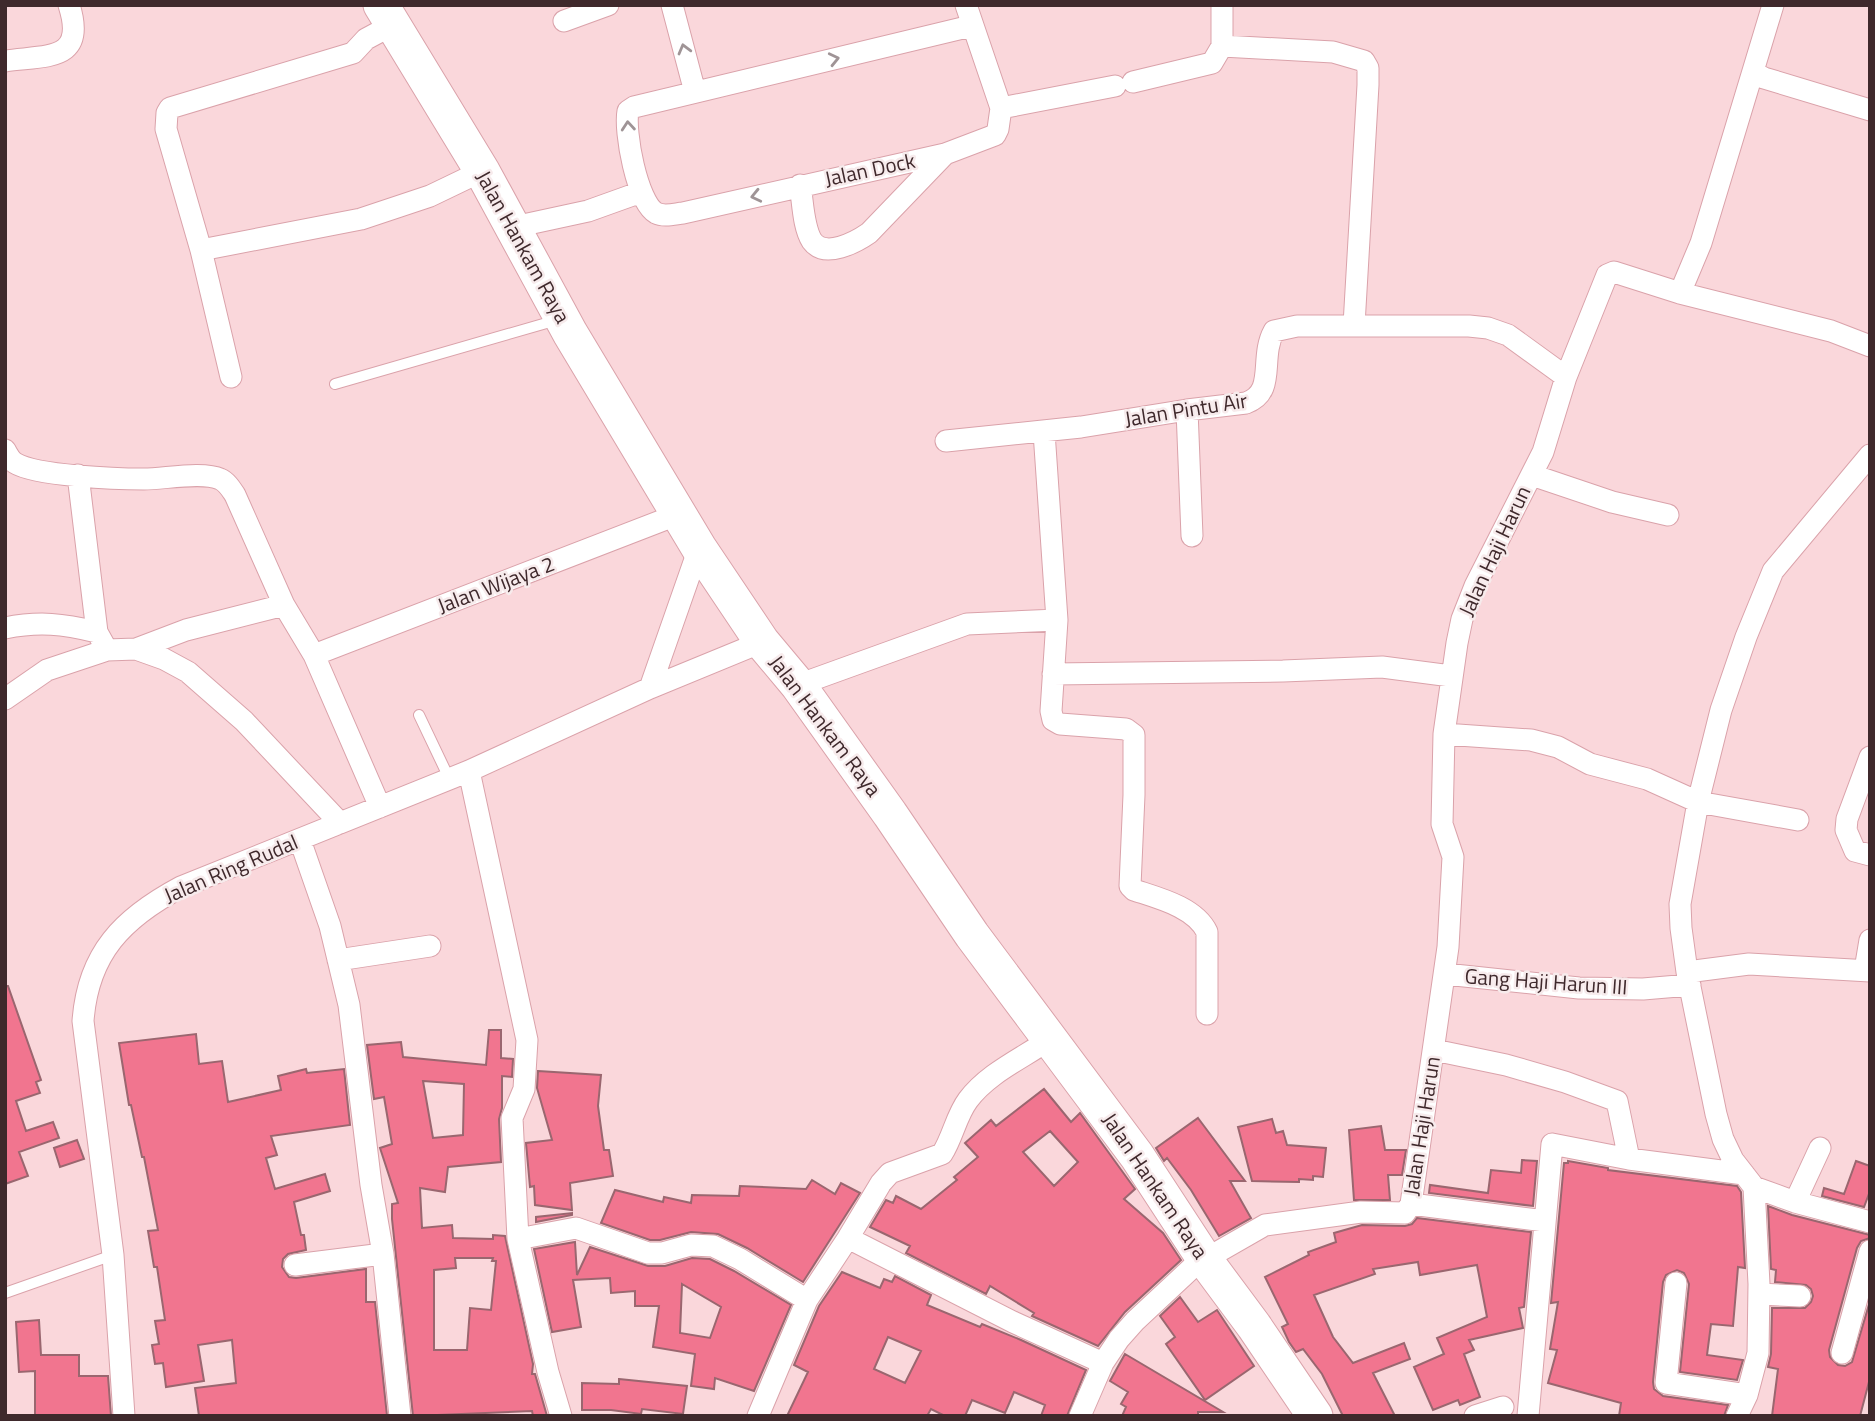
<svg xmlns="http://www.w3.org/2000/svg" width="1875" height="1421" viewBox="0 0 1875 1421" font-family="'Titillium Web',sans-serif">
<rect width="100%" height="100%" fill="#fad7db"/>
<path fill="#f1758f" stroke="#9a666f" stroke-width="2" fill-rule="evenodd" d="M5,986H8L41,1080L36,1082L40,1093L16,1101L26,1131L53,1122L59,1138L19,1152L28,1176L5,1184Z
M489,1030H501V1058L513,1059L512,1077L502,1076V1108L499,1119L501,1162L448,1167L445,1192L420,1188L422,1228L452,1225L453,1238L493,1239V1235L505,1236L533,1364L532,1374H535L547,1416H533L532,1411L413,1416L392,1219V1204L398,1203L380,1148L392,1144L384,1097L374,1099L367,1045L401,1042L403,1057L486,1065ZM423,1081L464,1084L463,1135L433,1138ZM455,1258H493L492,1261H496L491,1310L470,1308L467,1350H434V1270L456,1268Z
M196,1034L199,1064L222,1061L228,1102L281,1090L278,1076L306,1069L307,1073L344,1069L350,1125L271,1136L277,1155L266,1158L275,1189L325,1174L330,1191L294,1202L301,1235H304L306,1250L288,1254L283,1259L282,1267L289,1277L296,1278L366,1269V1302H375L387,1416H199L195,1388L236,1383L232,1340L198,1345L204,1381L166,1387L163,1363L155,1364L152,1345L159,1344L155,1321L165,1320L157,1267H154L148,1231L158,1230L144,1157H142L131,1105H129L119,1043Z
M538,1071L601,1075L598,1106L604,1150H609L613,1176L570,1183L572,1210L535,1205L534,1186L530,1187L526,1143L552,1140L537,1088Z
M1044,1089L1071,1122L1080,1113L1135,1189L1124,1199L1163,1233L1181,1260L1125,1312L1098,1346L1032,1316L1034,1313L990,1286L986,1294L906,1253L910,1246L870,1227L886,1200L893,1203L896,1196L921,1209L957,1180L954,1177L978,1157L965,1143L991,1120L996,1126ZM1050,1131L1078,1162L1054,1186L1023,1152Z
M1198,1118L1245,1181H1230L1251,1218L1219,1236L1191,1190L1167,1158L1164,1161L1156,1148Z
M1272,1119L1276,1133L1283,1131L1287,1145L1326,1148L1323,1177L1313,1176V1180L1299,1179V1182L1252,1181L1238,1127Z
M1381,1126L1385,1150H1406L1402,1175H1388L1390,1200H1354L1349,1130Z
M77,1140L84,1159L60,1167L54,1148Z
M1522,1160L1537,1161L1533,1206L1429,1193L1430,1185L1488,1193L1491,1170L1521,1173Z
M1568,1161L1608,1168V1170L1737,1186L1741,1192L1745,1268L1738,1267L1733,1326L1711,1324L1707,1355L1743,1360L1737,1380L1680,1372L1689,1284L1684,1273L1677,1270L1666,1275L1663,1282L1653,1382L1654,1389L1663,1396L1728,1405L1724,1416H1619L1621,1403L1548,1383L1557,1350L1550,1349L1558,1302L1551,1303L1564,1163H1568Z
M1856,1161L1870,1166V1191L1864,1207L1822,1196L1824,1188L1844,1194Z
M812,1180L835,1194L841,1183L860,1193L803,1282L747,1248L718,1234L691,1232L660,1240H650L601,1223L615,1190L663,1202L664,1197L691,1203L692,1195L739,1196L740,1186L806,1189Z
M1768,1206L1792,1215L1870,1235V1238L1861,1241L1857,1248L1829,1350L1830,1357L1838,1365L1845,1366L1852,1362L1870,1301V1378L1860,1416H1772L1778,1369L1768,1367L1771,1354L1772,1308H1805L1811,1302L1813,1296L1811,1289L1806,1285L1775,1282L1776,1270L1771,1269Z
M572,1213V1215L536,1222V1217Z
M1417,1218L1531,1232L1524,1307L1519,1308L1523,1328L1469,1340L1474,1350L1464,1354L1480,1397L1460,1405L1458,1400L1433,1410L1414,1367L1444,1354L1437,1338L1487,1317L1477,1265L1420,1275L1418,1262L1373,1269L1375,1274L1314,1295L1333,1337L1353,1363L1404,1343L1410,1359L1373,1373L1395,1416H1343L1322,1374L1303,1349L1296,1352L1289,1342L1282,1327L1288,1324L1265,1277L1309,1255L1308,1252L1336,1242L1334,1233L1362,1225L1405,1226L1412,1224Z
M575,1242L577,1275L590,1247L648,1266H665L692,1258L710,1259L734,1271L791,1305L754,1391L715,1378L714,1389L691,1386L695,1354L653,1347L659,1306H635V1291L611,1293L610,1278L573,1280L581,1327L552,1332L534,1249ZM682,1284L721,1307L710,1338L680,1333Z
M842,1272L880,1288L884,1279L892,1282L895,1276L931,1295L927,1305L980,1327L982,1324L1021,1340L1086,1370L1067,1416H1041L1045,1405L1014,1392L1005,1413L972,1400L965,1416H945L931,1409L927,1416H787L808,1372L794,1365L819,1306ZM888,1337L921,1351L905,1383L874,1369Z
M1180,1297L1198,1322L1217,1310L1254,1366L1205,1400L1166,1344L1175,1337L1160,1316Z
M39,1320L41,1355H79V1376H108L111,1416H35V1371L19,1372L16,1322Z
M1125,1354L1223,1412H1198V1416H1122L1126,1407L1121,1404L1128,1392L1110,1381Z
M619,1379L687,1386L683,1414L642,1409L641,1414L611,1410H582V1383L619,1384Z"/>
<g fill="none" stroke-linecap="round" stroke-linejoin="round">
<g stroke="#daa2aa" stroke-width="12">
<path id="service" d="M335,384L557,320
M419,715L449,778
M5,1293L113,1255"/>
</g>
<g stroke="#daa2aa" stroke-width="23">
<path id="minor" d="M672,5L695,92
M966,5L1001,108L998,129L995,135L945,154L683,213C674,214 664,217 656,213C637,202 624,131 628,111L634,107L971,26
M564,21L608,5
M1222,46V5
M5,61C47,55 87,62 69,5
M1753,72L1764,78L1870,110
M1133,82L1212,63L1222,46L1333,52L1364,61L1368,68V85L1354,325
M1001,108L1115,86
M800,185C803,202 803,227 812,241C825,259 856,242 869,233L945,154
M514,227L588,211L641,192
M201,250L361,219L430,196L482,171
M1680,293L1701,243L1773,5
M231,377L201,250L166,129L167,113L170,108L353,53L366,39L394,24
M1187,410L1192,536
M1044,432L1057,620L1051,711L1053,720L1060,724L1126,729L1134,735V795L1130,886L1134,890C1158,898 1195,907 1207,932V1014
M946,441L1081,427L1187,410L1246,403C1277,392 1259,358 1274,331L1297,326H1469L1488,328L1508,335L1566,377
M5,450C8,455 10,460 15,463C36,476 118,479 144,479C164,479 203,471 220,479C227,482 231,489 235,495L284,605L314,655L380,807
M78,475L97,632L107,650
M1532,475L1612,502L1668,515
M5,628C40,621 63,624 97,632
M136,649L186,630L284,605
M314,655L679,514
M1053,674L1283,671L1382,667L1451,676
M798,685L967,624L1057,620
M650,688L699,548
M5,699L47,670L107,650L136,649L164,659L188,672L244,721L340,823
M1444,734L1531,740L1558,747L1590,764L1647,779L1698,802L1798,820
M1870,757L1847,819L1846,830L1855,851L1870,855
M469,771L527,1040L524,1089L512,1118L518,1239L548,1372L561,1416
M300,840L330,926L349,1005L371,1185L383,1254L400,1416
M338,960L430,946
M1865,970L1870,940
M1687,972L1749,964L1870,971
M1445,974L1579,988L1643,989L1690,985
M1434,1050L1506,1065L1565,1082L1617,1101L1629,1159
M1754,1187L1795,1202L1870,1222
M1795,1202L1820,1148
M1411,1204L1545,1221
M848,1238L1013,1322L1103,1363
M518,1239L576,1228L648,1253H662L691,1245L713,1246L740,1259L807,1300
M295,1265L383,1254
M1676,1283L1666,1383L1747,1395
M1759,1294L1800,1296
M1842,1353L1870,1251
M124,1416L113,1255L83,1021C88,953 123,918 181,887L469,771L650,688L762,642
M758,1416L807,1300L848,1238L881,1183L890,1173L942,1154C953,1137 956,1116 968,1100C988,1073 1023,1058 1050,1039
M1080,1416L1103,1363L1119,1339L1135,1321L1195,1265L1265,1225L1361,1212L1405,1213L1411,1204L1448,947L1453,857L1442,824L1444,734L1457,643L1462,619L1475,586L1543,452L1566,377L1607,275L1614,272L1680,293L1831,331L1870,346
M1475,1416L1503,1407
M1528,1416L1552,1144L1629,1159L1744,1174
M1737,1416L1747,1395L1758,1353L1759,1284L1754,1187L1733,1160L1723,1139L1716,1114L1687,972L1681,928L1680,904L1698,802L1721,710L1746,637L1773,571L1870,455"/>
</g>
<g stroke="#daa2aa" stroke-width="37">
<path id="primary" d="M381,5L482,171L570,333L699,548L762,642L798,685L890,814L972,935L1137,1156L1205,1260L1254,1326L1315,1416"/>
</g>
<use href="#service" stroke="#fff" stroke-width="10"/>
<use href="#minor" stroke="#fff" stroke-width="21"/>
<use href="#primary" stroke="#fff" stroke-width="35"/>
</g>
<defs><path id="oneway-chevron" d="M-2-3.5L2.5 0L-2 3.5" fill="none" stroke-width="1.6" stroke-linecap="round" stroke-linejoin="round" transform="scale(1.75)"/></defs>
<g stroke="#9f9496">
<use href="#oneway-chevron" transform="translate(684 49) rotate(-105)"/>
<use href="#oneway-chevron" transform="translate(834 59) rotate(-13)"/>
<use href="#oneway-chevron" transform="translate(628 126) rotate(-95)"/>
<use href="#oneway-chevron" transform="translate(756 196) rotate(167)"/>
</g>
<g text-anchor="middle" stroke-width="5" stroke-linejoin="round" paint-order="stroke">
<g font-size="21" fill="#3f292c" stroke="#f7ebec">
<text transform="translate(870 170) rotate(-12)" y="7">Jalan Dock</text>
<text transform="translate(523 247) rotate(61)" y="7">Jalan Hankam Raya</text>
<text transform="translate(1186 410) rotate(-9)" y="7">Jalan Pintu Air</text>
<text transform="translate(1495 551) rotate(-65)" y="7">Jalan Haji Harun</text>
<text transform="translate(496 585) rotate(-21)" y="7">Jalan Wijaya 2</text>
<text transform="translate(825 726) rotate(53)" y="7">Jalan Hankam Raya</text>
<text transform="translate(231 869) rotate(-23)" y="7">Jalan Ring Rudal</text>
<text transform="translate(1546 982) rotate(4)" y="7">Gang Haji Harun III</text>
<text transform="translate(1422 1126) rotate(-81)" y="7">Jalan Haji Harun</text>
<text transform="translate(1155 1186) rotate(56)" y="7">Jalan Hankam Raya</text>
</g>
</g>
<rect width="1875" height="1421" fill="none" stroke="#3f292c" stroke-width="14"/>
</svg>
